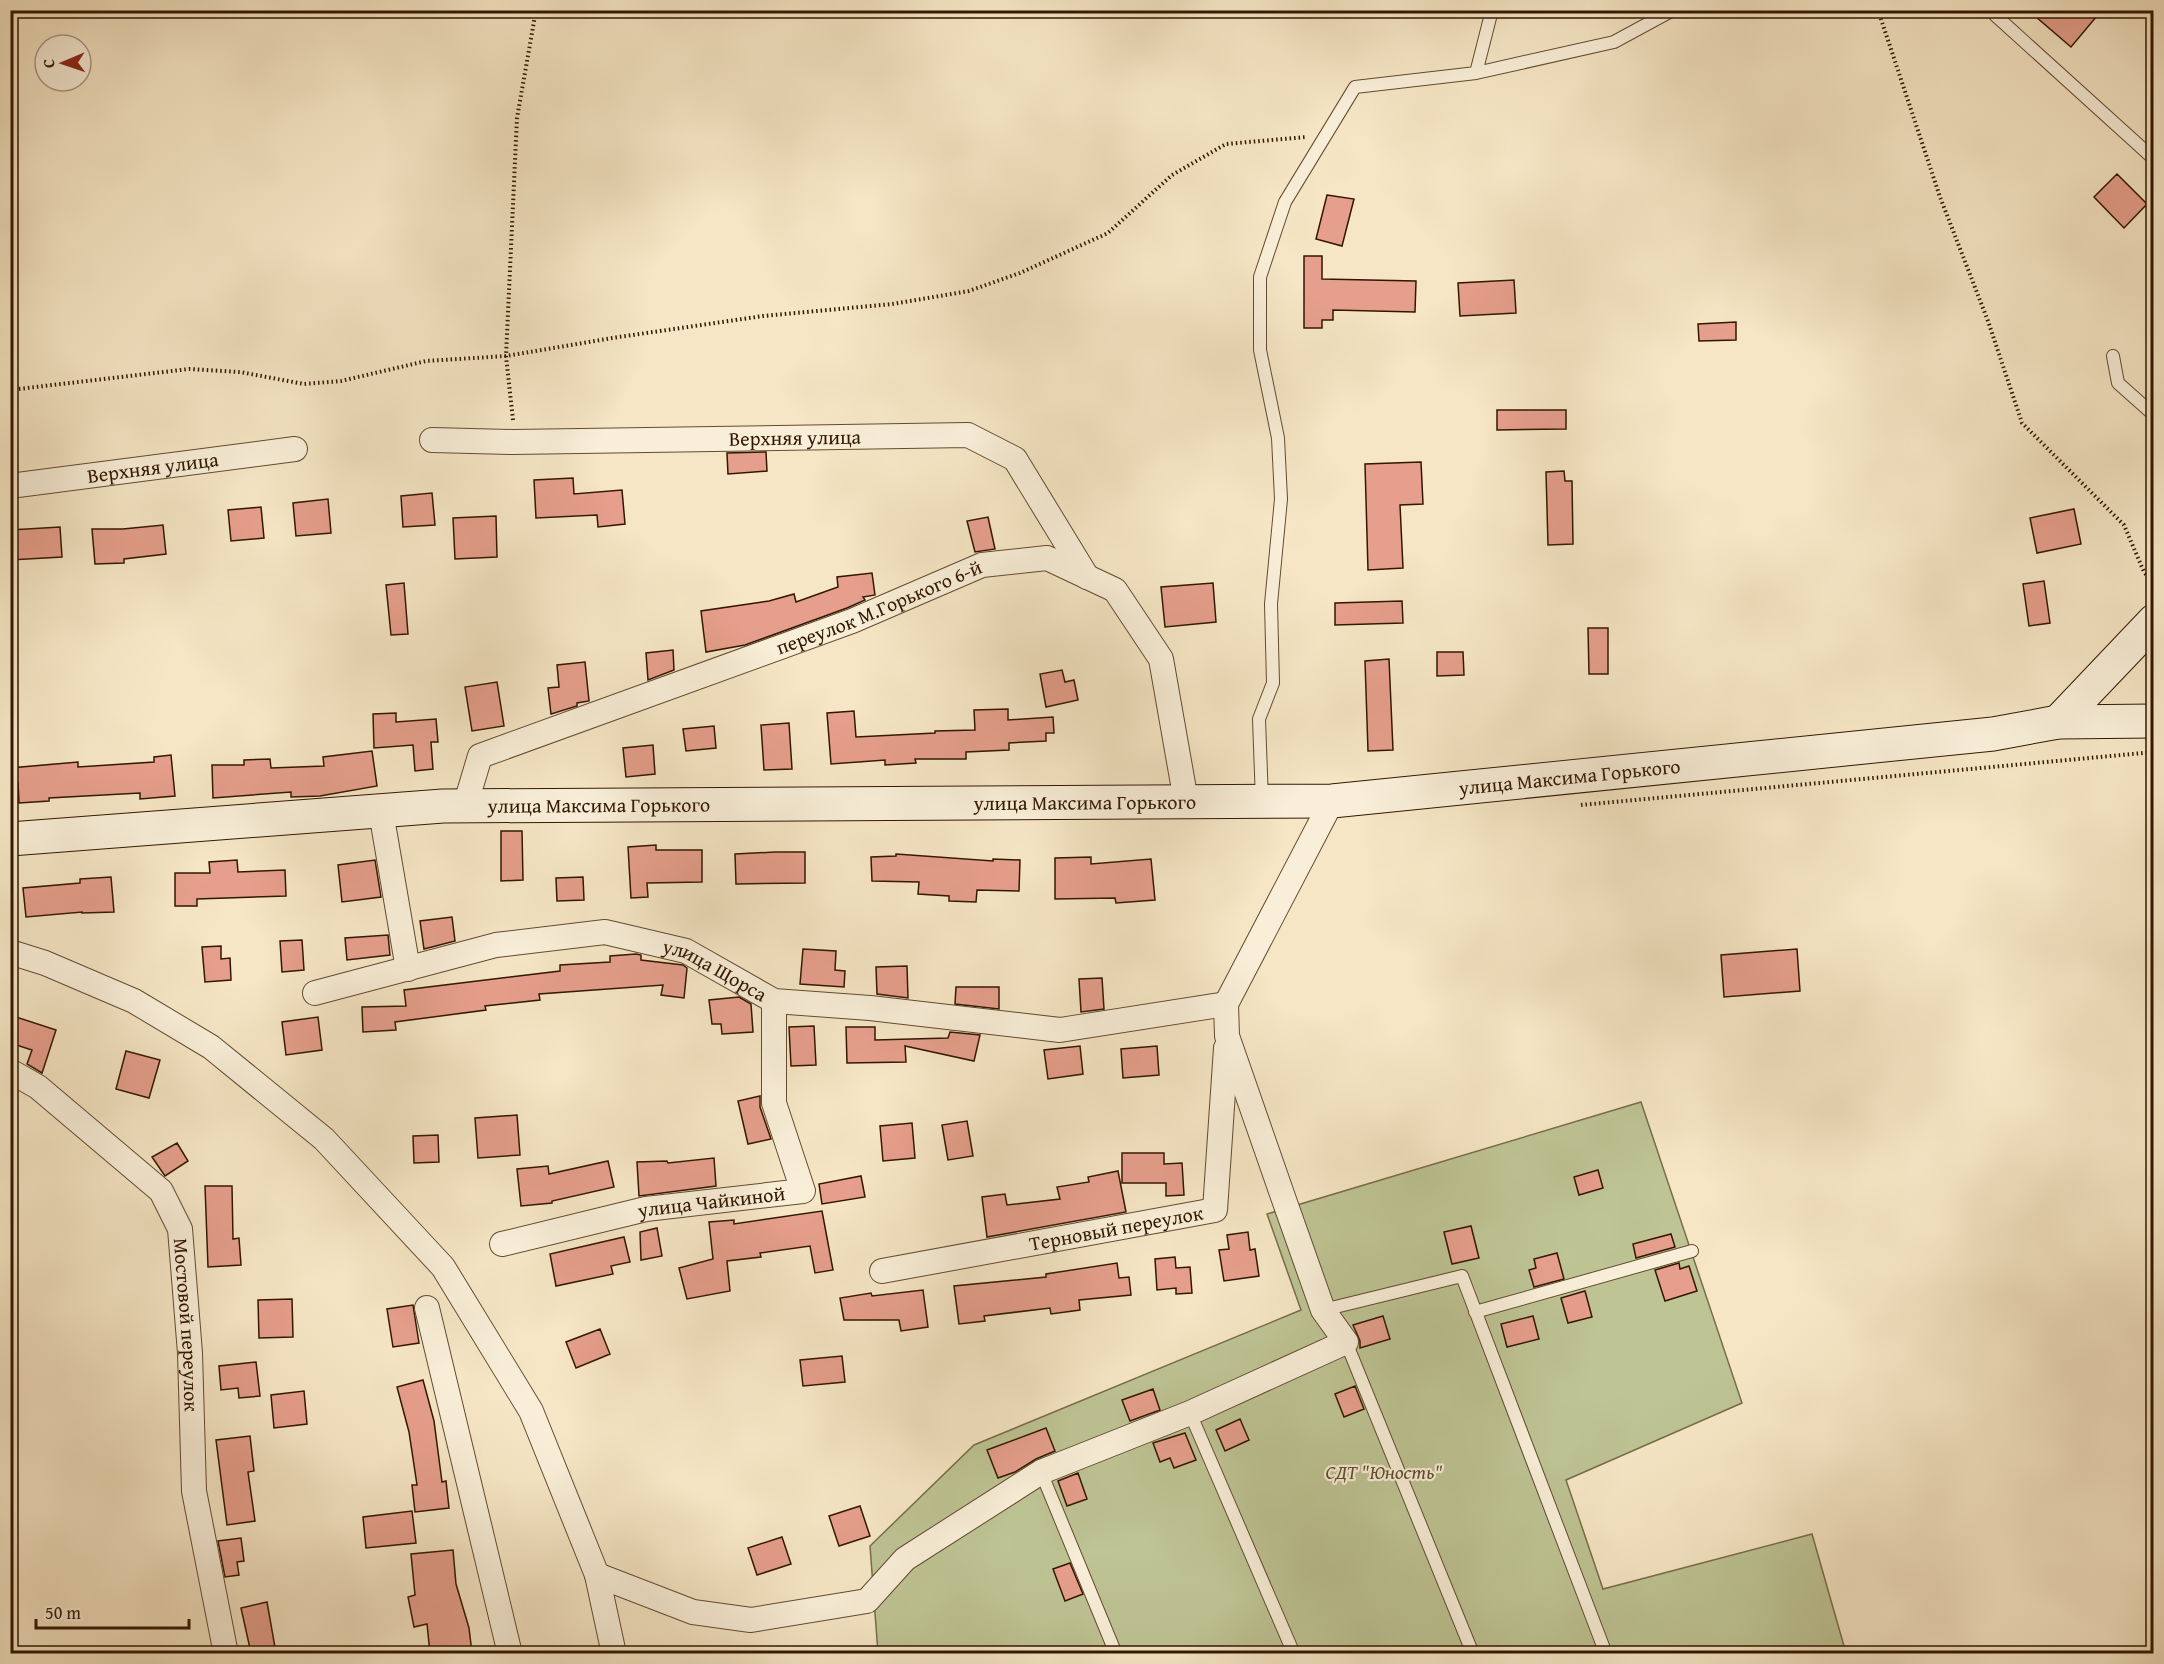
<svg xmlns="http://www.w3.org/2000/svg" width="2164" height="1664" viewBox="0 0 2164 1664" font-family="'Gentium Book Plus',serif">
<rect width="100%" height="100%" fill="#f6e6c5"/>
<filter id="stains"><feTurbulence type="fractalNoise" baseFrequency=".00333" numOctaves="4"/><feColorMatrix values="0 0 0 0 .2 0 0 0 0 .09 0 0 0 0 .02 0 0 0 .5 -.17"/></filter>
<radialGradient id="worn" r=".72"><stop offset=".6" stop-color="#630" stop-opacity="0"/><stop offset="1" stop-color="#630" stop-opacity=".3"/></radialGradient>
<path fill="#bec494" stroke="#786e4a" stroke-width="1.5" d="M1641,1102L1742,1403L1566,1480L1603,1589L1812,1534L1846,1653H878L870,1546L974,1445L1301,1310L1267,1214Z"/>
<path fill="#e69f8c" stroke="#321700" stroke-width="1.5" d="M2028,10H2102L2071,47Z
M2117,174L2147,204L2124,228L2094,197Z
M1327,195L1354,199L1342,246L1316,239Z
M1304,256H1322V279L1416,281L1415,312L1333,310V320H1322V328H1304Z
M1514,280L1516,313L1460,316L1458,283Z
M1736,322V340L1699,341L1698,324Z
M1497,410H1566V429L1497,430Z
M766,452L767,471L728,474L727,453Z
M1421,462L1423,504L1400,505L1403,568L1368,570L1365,464Z
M1564,471L1565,481H1572L1573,544L1548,545L1546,472Z
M573,478L574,494L622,490L625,524L598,527L597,515L536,518L534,480Z
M432,493L435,525L403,527L401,496Z
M328,499L331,533L296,536L293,503Z
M261,507L264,538L231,541L228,510Z
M2074,509L2081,544L2037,553L2030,518Z
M496,516L497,557L455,559L453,518Z
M988,517L995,549L975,552L967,521Z
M163,525L166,554L124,559V563L95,564L92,529H123Z
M60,527L62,557L10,560V530Z
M872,573L875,595L863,597L865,600L847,608L745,645L706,652L701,611L769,601L794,594L796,602L838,587L837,577Z
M2044,581L2050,623L2029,626L2023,584Z
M404,583L408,634L391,635L386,585Z
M1213,583L1216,622L1165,627L1161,587Z
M1402,601L1403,623L1335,625V603Z
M1588,628H1608V674H1589Z
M673,650L674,670L648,680L646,653Z
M1437,652H1463L1464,675L1437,676Z
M1389,659L1393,750L1368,751L1365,661Z
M585,662L589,701L577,703V706L551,714L548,688L559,687L557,665Z
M1062,670L1065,682L1074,680L1078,700L1046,707L1040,674Z
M497,682L504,726L472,731L465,687Z
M1008,709V720L1053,717L1054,733H1046V741L1009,743V750L966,752V759H915L916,763L885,765V760L831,764L827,713L854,711L856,737L935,733V731L975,730L974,710Z
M396,713V722L436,719L438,742H431L433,769L415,771L413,745L374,748L373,714Z
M789,723L792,769L764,770L761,725Z
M714,726L716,748L686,751L683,729Z
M653,745L655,774L626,777L623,748Z
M372,751L377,786L320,796L291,797V792L213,798L212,765H244V760L270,759L271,768L324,766L323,757Z
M171,755L175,796L140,799V793L49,798V801L19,803L18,783L11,782L10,768L78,762V767L154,762V757Z
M501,831H522L523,880L501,881Z
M656,845V850H702V882L647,883L648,897L631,898L628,847Z
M775,852H805V883L736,884L735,854Z
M896,854L993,861V859L1020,860L1019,891L977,890L976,902L949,901V896L918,894L919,882L872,881L871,857L896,856Z
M1091,857V864L1151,859L1155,900L1116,903L1115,898L1055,899V858Z
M237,860L238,872L285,870L286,896L197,899V906H175V873H210L209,862Z
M375,860L381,897L342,902L338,865Z
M111,877L114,912L82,913V912L26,917L23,888L80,883V879Z
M583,877L584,900L557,901L556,878Z
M452,917L455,941L424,949L420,921Z
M388,935L390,955L347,960L345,938Z
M302,940L304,970L282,972L280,941Z
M221,946V959L230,958L231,980L205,982L202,947Z
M803,949L836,951L835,970L845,971L844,987L800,984Z
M1797,949L1800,991L1724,997L1721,955Z
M636,954L641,955V960L683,965L687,968L684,998L661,995L663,985L539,994L540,1000L485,1006L486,1010L395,1022L396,1030L363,1032L362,1007L406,1006L404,990L560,971V965L610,962V956Z
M907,966L908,998L877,994L876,967Z
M1102,978L1104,1009L1081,1012L1079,979Z
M956,987H999V1009L955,1004Z
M739,997L751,1004L753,1032L722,1034L721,1024H712L709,1000Z
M10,1015L56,1030L42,1073L27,1064L32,1050L10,1043Z
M318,1017L322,1050L286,1055L282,1022Z
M814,1026L816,1065L791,1066L789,1027Z
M846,1027H875V1040L948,1038L950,1032L980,1035L974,1061L905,1046L906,1062L847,1063Z
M1080,1046L1083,1074L1048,1079L1044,1050Z
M1157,1046L1159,1075L1123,1078L1121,1049Z
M126,1051L160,1060L149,1098L116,1089Z
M760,1096V1107L771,1139L748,1144L738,1101Z
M517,1115L520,1155L478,1158L475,1118Z
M967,1121L973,1156L948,1160L942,1125Z
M912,1123L915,1158L883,1161L880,1126Z
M438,1135L439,1162L414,1163L413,1136Z
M177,1143L188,1161L165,1176L152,1157Z
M1122,1153H1164V1164L1182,1163L1184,1195L1166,1196V1183H1122Z
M714,1158L716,1186L639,1196L637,1162L667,1161L668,1163Z
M608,1161L614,1187L552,1201V1203L521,1206L517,1169L548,1166L549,1174Z
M1598,1170L1603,1188L1579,1195L1574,1177Z
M1118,1171L1126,1212L987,1237L982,1197L1005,1194L1007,1205L1060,1199L1057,1187L1089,1182L1088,1177Z
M861,1176L865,1197L822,1204L819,1184Z
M205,1186H232L233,1239L239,1238L241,1265L208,1267Z
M822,1211L833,1270L815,1273L810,1246L760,1253L761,1257L727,1261L730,1291L687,1299L679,1268L713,1259L709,1222L734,1220V1224Z
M1471,1226L1479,1258L1452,1264L1444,1232Z
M657,1228L662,1256L641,1260L640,1232Z
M1248,1232L1250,1250L1255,1249L1259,1276L1224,1281L1219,1250L1229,1249L1227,1235Z
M1671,1234L1675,1247L1636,1258L1633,1244Z
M624,1237L630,1262L611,1266L613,1274L556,1286L550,1254Z
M1557,1253L1564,1279L1534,1287L1529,1270L1536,1268L1534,1259Z
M1175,1257L1176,1268L1190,1267L1192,1293L1176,1294V1288L1157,1290L1155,1259Z
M1117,1263L1119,1278L1129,1277L1131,1295L1079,1300L1080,1310L1051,1314L1050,1308L984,1316L985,1321L959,1324L954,1286L1046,1277V1274Z
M1679,1263L1680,1269L1689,1266L1697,1291L1665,1301L1655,1270Z
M923,1290L928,1327L901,1331L899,1320H844L840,1298L871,1293L872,1296Z
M1585,1291L1592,1317L1568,1323L1561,1298Z
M292,1299L293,1337L259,1338L258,1300Z
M413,1305L419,1343L393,1347L387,1309Z
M1383,1316L1390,1339L1360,1348V1341L1353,1325Z
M1533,1316L1539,1339L1507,1347L1501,1324Z
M600,1329L610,1354L576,1368L566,1342Z
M842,1356L845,1382L803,1386L800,1360Z
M256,1362L260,1396L239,1398L238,1388L221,1390L219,1366Z
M423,1380L434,1421L442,1482L446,1481L449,1508L415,1512L412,1485H417L409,1432L397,1387Z
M1355,1386L1364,1409L1344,1417L1335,1394Z
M1153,1389L1160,1410L1130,1421L1122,1400Z
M304,1391L307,1424L274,1428L271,1395Z
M1240,1419L1249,1440L1225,1451L1216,1430Z
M1046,1428L1055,1451L1036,1459L1015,1472L998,1478L987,1450Z
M1185,1433L1196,1460L1174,1468L1170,1458L1160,1462L1153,1443Z
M250,1436L254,1471L248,1472L255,1521L227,1525L216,1440Z
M1078,1473L1087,1499L1067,1506L1058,1481Z
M860,1506L870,1536L839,1546L829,1516Z
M412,1511L416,1543L366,1548L363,1517Z
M782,1537L791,1564L757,1575L748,1548Z
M241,1538L244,1561L237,1562L239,1575L225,1577L218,1541Z
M453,1550L456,1584L469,1628L472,1653H430L427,1624L414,1627L408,1597L415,1595L411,1554Z
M1070,1563L1083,1594L1065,1601L1053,1569Z
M267,1602L276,1653H251L241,1608Z"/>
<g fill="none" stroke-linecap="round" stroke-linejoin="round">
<g stroke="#634b31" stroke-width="14">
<path id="lane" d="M1997,10L1995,15L2154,159
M1476,73L1614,42L1673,10
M2113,356L2118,383L2154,415
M1262,801L1259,719L1273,683L1271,604L1281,499L1278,438L1260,350V277L1285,202L1355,87L1476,73L1492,10
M1323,1310L1462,1276L1606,1654
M1475,1312L1692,1251
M1346,1342L1473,1654
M1190,1413L1294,1654
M1041,1472L1116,1654"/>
</g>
<g stroke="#634b31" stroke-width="26">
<g id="street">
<path id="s1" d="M432,440L513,442L968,435L1015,459L1087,577"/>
<path id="s2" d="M10,486L295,449"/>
<path id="s3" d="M465,806L480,756L852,621L982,565L1047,558L1115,590L1161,659L1186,801"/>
<path d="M381,812L408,969"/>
<path d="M10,952L45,963L134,1001L211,1047L324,1139L443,1267L531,1411L597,1575L614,1654"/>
<path id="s4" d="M315,993L496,945L605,932L686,951L774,1001L870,1008L1060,1030L1226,1004"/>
<path id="s5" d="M10,1071L38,1087L161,1191L180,1229L190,1353L194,1491L226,1654"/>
<path id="s6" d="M502,1244L646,1209L803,1191L774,1103V1001"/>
<path id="s7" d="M882,1271L1215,1210L1226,1048"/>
<path d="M427,1308L510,1654"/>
<path d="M597,1575L693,1612L751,1620L867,1601L905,1559L1041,1472L1190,1413L1346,1342L1323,1310L1282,1194L1227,1036L1226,1004L1332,801"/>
</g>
</g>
<g stroke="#321700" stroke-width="35">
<g id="secondary">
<path d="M2058,722L2154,621"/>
<path id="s8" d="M10,839L443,806L1332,801L1993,734L2058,722L2154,721"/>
</g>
</g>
<path stroke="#321700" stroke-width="4" stroke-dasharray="1.5 3" stroke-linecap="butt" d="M1878,10L1940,197L1988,321L2022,423L2124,525L2144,572L2154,585
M10,390L189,369L240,372L304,384L341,381L426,361L506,356L612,338L763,316L892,304L969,291L1020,273L1108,233L1172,175L1226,144L1306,137
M513,420L506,356L517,118L536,10
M1581,805L2154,752"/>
<use href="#lane" stroke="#f9efd9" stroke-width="12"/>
<use href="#street" stroke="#f9efd9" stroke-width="24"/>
<use href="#secondary" stroke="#f9efd9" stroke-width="33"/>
<g stroke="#321700" stroke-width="7">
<path id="rail" d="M10,1649L11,1654"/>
</g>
<use href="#rail" stroke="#f9efd9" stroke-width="4.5" stroke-dasharray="14" stroke-linecap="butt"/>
</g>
<g text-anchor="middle" stroke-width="4.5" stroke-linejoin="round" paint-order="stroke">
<g font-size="20" fill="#321700" stroke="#f9efd9">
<text dy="7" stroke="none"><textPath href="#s1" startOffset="363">Верхняя улица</textPath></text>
<text dy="7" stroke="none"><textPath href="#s2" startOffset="144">Верхняя улица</textPath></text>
<text dy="7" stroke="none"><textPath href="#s3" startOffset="478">переулок М.Горького 6-й</textPath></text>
<text dy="7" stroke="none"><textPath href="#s8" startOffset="1562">улица Максима Горького</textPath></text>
<text dy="7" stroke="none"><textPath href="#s8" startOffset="1076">улица Максима Горького</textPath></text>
<text dy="7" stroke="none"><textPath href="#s8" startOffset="590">улица Максима Горького</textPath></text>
<text dy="7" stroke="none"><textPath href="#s4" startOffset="414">улица Щорса</textPath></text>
<text dy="7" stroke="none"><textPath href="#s6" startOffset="214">улица Чайкиной</textPath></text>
<text dy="7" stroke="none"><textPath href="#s7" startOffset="238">Терновый переулок</textPath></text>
<text dy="7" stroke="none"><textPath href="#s5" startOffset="332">Мостовой переулок</textPath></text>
</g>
<g font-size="20" font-style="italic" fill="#5c4b2c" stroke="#f9efd9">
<text x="1384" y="1479">СДТ "Юность"</text>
</g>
</g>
<rect width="2164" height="1664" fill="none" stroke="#f6e6c5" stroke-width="36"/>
<rect x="12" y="12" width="2140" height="1640" fill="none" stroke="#321700" stroke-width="3"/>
<rect x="18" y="18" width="2128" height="1628" fill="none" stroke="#321700" stroke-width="1.5"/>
<g transform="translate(63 63) rotate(268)"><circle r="28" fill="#f9efd9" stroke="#a99982" stroke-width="1.5"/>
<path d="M0-4.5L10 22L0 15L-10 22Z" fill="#8f2418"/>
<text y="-9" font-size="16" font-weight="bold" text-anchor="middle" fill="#321700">С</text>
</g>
<path d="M36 1619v9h153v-9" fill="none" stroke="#321700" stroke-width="3"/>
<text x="45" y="1619" font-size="18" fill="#321700" stroke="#f9efd9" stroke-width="4.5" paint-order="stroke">50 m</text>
<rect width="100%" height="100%" filter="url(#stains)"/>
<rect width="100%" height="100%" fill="url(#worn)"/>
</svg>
